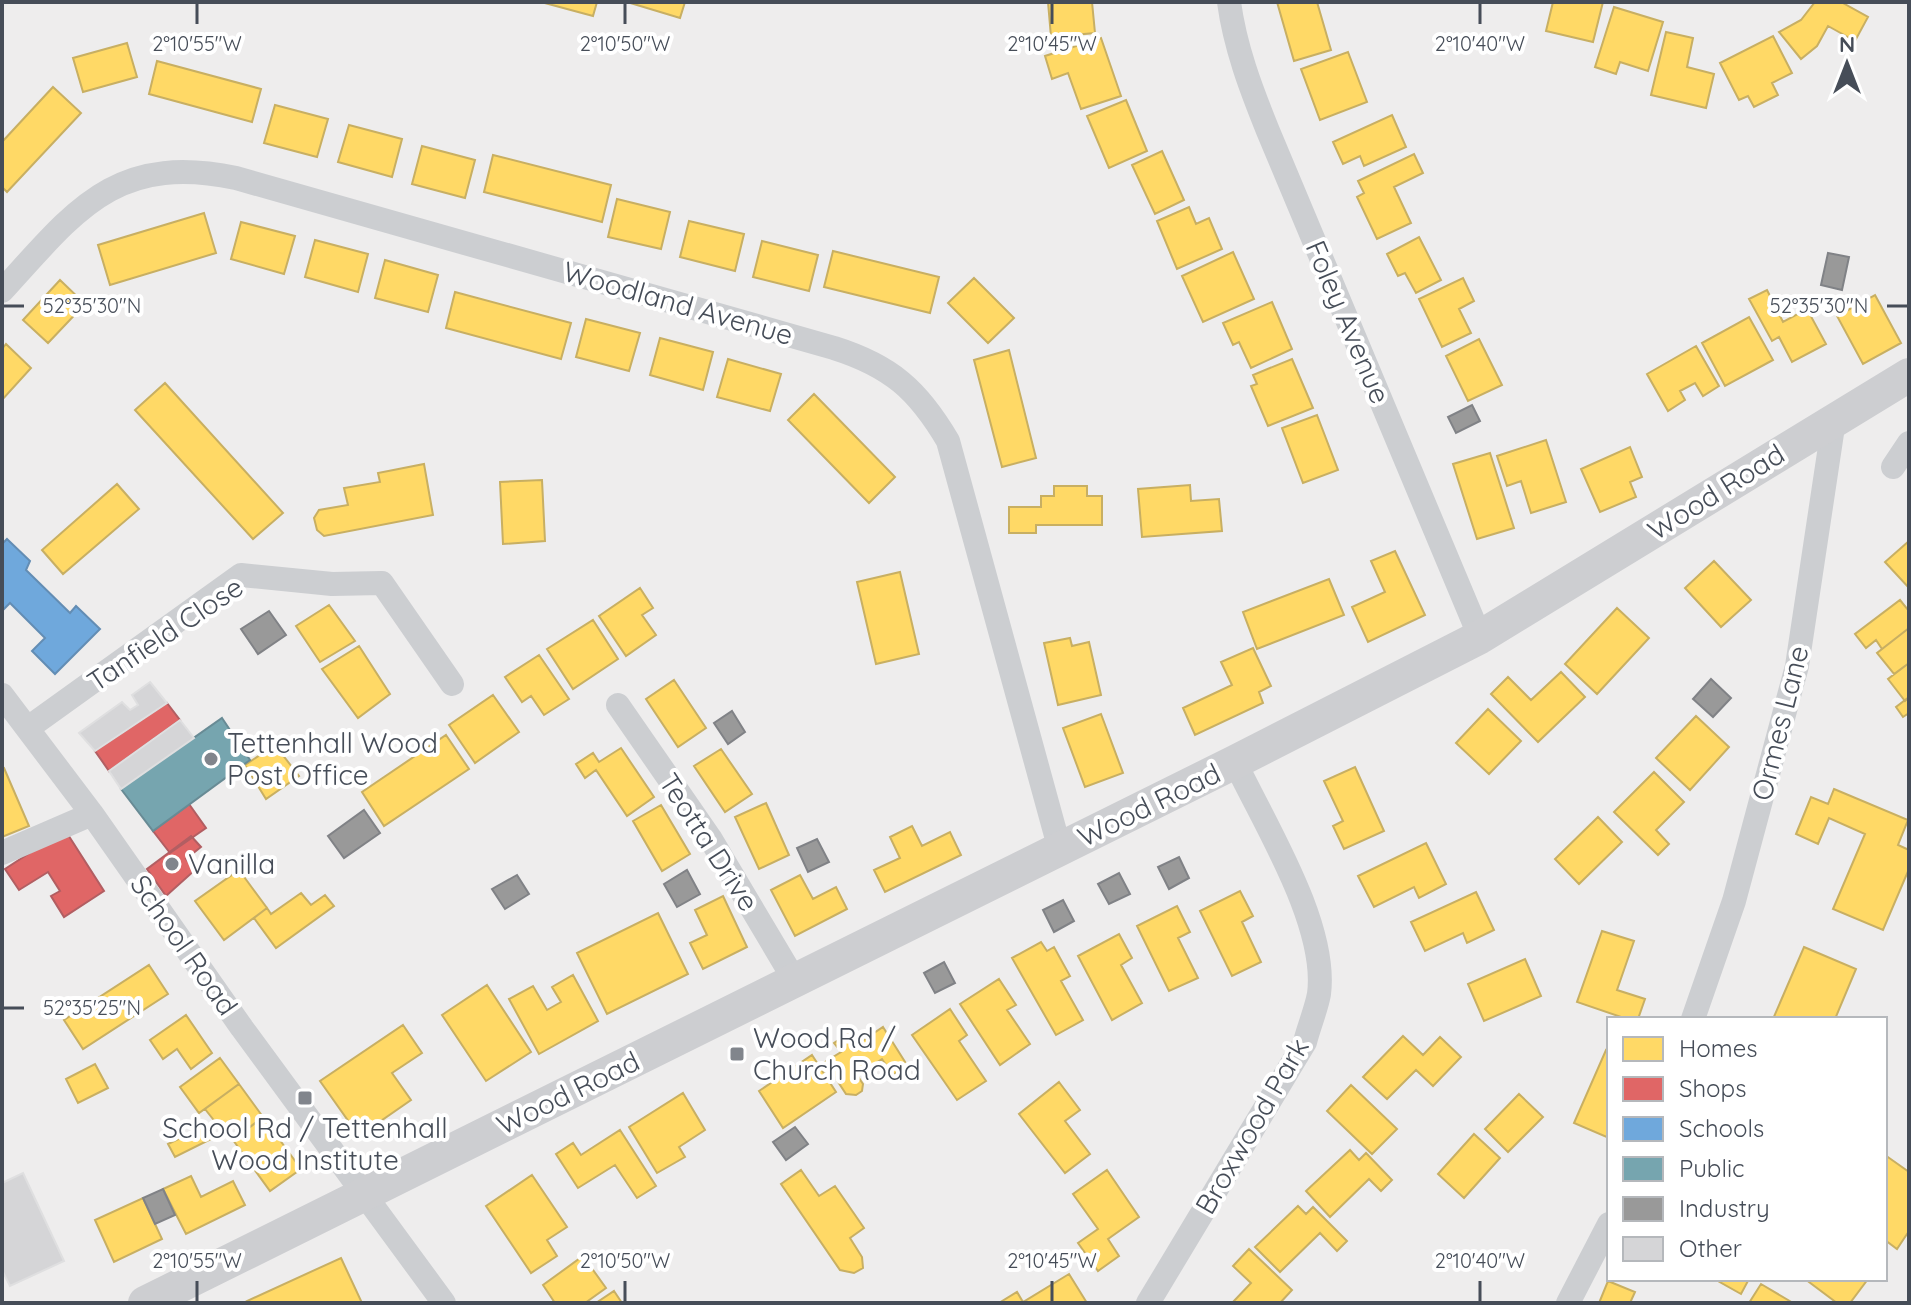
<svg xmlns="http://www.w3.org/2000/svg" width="1911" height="1305" viewBox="0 0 1911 1305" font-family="Quicksand,sans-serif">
<rect width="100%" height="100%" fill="#eeeded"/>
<path fill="#ffd966" stroke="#c8af62" stroke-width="2" d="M541,2H597L593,16Z
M627,2H685L680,18Z
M1048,2H1092L1095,33L1051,37Z
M1277,2H1317L1331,50L1294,61Z
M1553,2H1603L1593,42L1546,31Z
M1815,2H1841L1868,17L1855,41L1828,26L1817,46L1801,59L1779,32L1801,20Z
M1614,7L1663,22L1648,71L1620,62L1616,74L1595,67Z
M1666,32L1693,38L1687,67L1714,74L1706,108L1651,95Z
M1773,36L1792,73L1772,83L1778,95L1754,107L1748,96L1739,100L1720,63Z
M1101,38L1121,96L1081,109L1068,73L1052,79L1045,56Z
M127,43L137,77L83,92L73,58Z
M1348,52L1367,102L1320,120L1301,69Z
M157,61L261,89L252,122L149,94Z
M53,87L81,113L7,192L2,187V142Z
M1126,100L1147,151L1109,168L1087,116Z
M275,105L328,119L317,157L264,143Z
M1392,115L1406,147L1364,166L1360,156L1343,164L1333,142Z
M349,125L402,139L392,177L338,162Z
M422,146L475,160L465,198L412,184Z
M1162,151L1184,200L1155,214L1132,165Z
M1414,154L1423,173L1394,187L1411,223L1377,239L1357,197L1364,193L1358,181Z
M493,155L611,185L602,222L484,192Z
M617,199L670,212L661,249L608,237Z
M1189,207L1196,224L1209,218L1222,249L1177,269L1157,221Z
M204,213L216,253L110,285L98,245Z
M689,221L744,234L735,271L680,257Z
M241,222L295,236L284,274L231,259Z
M1419,237L1441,280L1416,293L1405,273L1398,276L1387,254Z
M315,240L368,254L358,292L305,277Z
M762,241L818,255L809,291L753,277Z
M833,251L939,277L930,313L824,287Z
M1233,252L1254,299L1203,322L1182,276Z
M385,260L438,275L428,312L375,298Z
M974,278L1014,318L988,343L948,303Z
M1463,278L1474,301L1459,309L1471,333L1442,347L1419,299Z
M60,280L85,304L48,343L23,320Z
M1767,290L1783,322L1807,309L1826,344L1792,362L1779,337L1772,341L1749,299Z
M455,292L571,323L561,359L446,328Z
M1875,295L1901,343L1863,364L1837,316Z
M1272,302L1292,349L1251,368L1239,342L1233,345L1223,323Z
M1749,317L1773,360L1725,386L1702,343Z
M586,319L640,333L629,371L576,357Z
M660,338L713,352L703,390L650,375Z
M1479,339L1502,385L1468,401L1446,356Z
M6,344L31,368L2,400V349Z
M1696,346L1719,386L1703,396L1695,383L1680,391L1685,400L1668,411L1647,374Z
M1009,350L1036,458L1002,467L974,360Z
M728,359L781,374L770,411L717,397Z
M1292,359L1313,408L1268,426L1251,386L1257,384L1253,375Z
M165,383L283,513L253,539L135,410Z
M814,394L895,477L869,503L788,420Z
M1317,415L1338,470L1303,483L1282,428Z
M1546,440L1566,502L1531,513L1521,481L1507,486L1497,456Z
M1630,447L1642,477L1630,482L1636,497L1600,512L1581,469Z
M1490,453L1514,528L1477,539L1453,464Z
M424,464L433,515L324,536L317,530L314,518L319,510L348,505L344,488L380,482L378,473Z
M542,480L545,541L503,544L500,482Z
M117,484L139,509L63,574L42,550Z
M1190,485L1191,501L1219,499L1222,531L1142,537L1138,489Z
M1054,486H1087V496H1102V525H1036V533H1009V507H1041V496H1054Z
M1909,541V588L1885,562Z
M1395,551L1425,615L1368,642L1352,607L1385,592L1371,561Z
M1714,561L1751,600L1721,627L1685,588Z
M900,572L919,654L876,664L857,582Z
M1329,579L1344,615L1257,649L1243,612Z
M640,588L653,608L642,615L656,635L626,656L599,616Z
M1900,600L1909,611V628L1882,649L1876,640L1866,648L1855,634Z
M329,605L355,641L320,662L296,626Z
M1617,608L1649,638L1597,694L1565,664Z
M593,620L618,659L573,689L547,649Z
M1909,628V663L1894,674L1877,653Z
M1070,638L1072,646L1089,642L1101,695L1058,705L1044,643Z
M359,646L390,694L358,718L322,669Z
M1253,648L1271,686L1259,692L1263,703L1195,735L1183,708L1232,685L1221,662Z
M539,655L569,699L544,715L531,696L522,702L505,677Z
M1909,663V697L1905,701L1888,679Z
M1561,672L1585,697L1538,742L1491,694L1508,677L1531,700Z
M674,680L706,728L678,747L646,699Z
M493,695L519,732L475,763L449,725Z
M1909,697V713L1903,717L1896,707Z
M1488,709L1521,741L1489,774L1456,743Z
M1101,714L1123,773L1085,787L1063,728Z
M1696,716L1729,747L1690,790L1656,758Z
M446,735L469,769L384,826L362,792Z
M275,745L299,776L266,799L245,765Z
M621,748L654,797L627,816L596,770L585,778L576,764L593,753L599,762Z
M721,749L752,794L725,812L694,766Z
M1355,767L1384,831L1344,849L1333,826L1343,821L1324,781Z
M4,768L29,826L2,837V769Z
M1654,772L1684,802L1656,830L1669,844L1658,855L1614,812Z
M1834,789L1908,820L1898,845L1909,850V869L1883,930L1833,909L1865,834L1829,818L1818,844L1796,834L1811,797L1828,804Z
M766,803L789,855L759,869L735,817Z
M661,805L690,854L662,871L633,821Z
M1598,817L1622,842L1579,884L1555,859Z
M912,826L922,846L950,832L961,855L885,892L874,870L900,858L890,837Z
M1426,843L1446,884L1419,898L1414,887L1374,907L1358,876Z
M239,870L267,908L224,940L195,901Z
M800,875L813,899L836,887L847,909L795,936L771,890Z
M1240,891L1253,916L1242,922L1261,962L1232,976L1200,911Z
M1476,892L1494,930L1467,943L1463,933L1425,951L1411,922Z
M301,893L311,905L325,895L334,906L276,948L254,918L267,908L271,914Z
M723,896L747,947L703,969L690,943L707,935L695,910Z
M1177,906L1190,932L1178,938L1198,978L1169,991L1137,926Z
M658,913L688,974L607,1014L577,953Z
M1602,931L1634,941L1617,990L1645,999L1638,1019H1627L1577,1002Z
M1119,934L1132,958L1121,965L1142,1003L1112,1020L1078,956Z
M1041,942L1047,951L1054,947L1070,976L1061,981L1083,1020L1056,1035L1012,958Z
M1804,947L1856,969L1835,1019H1773Z
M1525,959L1541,996L1484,1021L1468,984Z
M149,965L168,994L83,1049L64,1020Z
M573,975L598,1021L539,1054L509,999L533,986L547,1010L561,1002L552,987Z
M999,979L1016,1005L1007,1010L1030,1044L1000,1065L960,1004Z
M487,985L531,1052L486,1081L442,1015Z
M950,1009L967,1035L959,1041L986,1081L957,1100L912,1035Z
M186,1015L212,1053L191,1069L177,1049L163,1059L150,1040Z
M403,1025L422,1053L392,1073L411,1100L359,1136L320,1081Z
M883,1027L907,1065L893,1075L882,1059L857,1075L863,1084L862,1091L856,1095L846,1094L825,1062L841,1052L834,1043L855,1029L862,1041Z
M1403,1036L1423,1055L1440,1037L1461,1057L1433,1086L1416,1070L1387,1099L1363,1077Z
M1606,1050L1609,1052V1138L1574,1123Z
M812,1055L836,1092L783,1128L759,1091Z
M220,1058L239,1084L199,1113L180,1087Z
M95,1064L108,1088L78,1103L66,1079Z
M1059,1082L1080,1110L1065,1121L1090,1154L1065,1173L1019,1114Z
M239,1084L263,1117L241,1134L231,1120L220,1128L205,1109Z
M1351,1085L1397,1129L1372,1154L1327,1111Z
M683,1093L705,1130L679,1147L685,1157L657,1173L629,1127Z
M1519,1094L1543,1117L1508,1152L1485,1129Z
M263,1117L301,1169L270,1191L233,1140Z
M205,1126L211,1139L175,1157L168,1144Z
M620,1130L656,1186L637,1198L615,1165L578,1188L556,1154L573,1143L581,1155Z
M1474,1134L1500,1158L1464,1198L1438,1174Z
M1350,1150L1359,1160L1366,1153L1392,1180L1381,1191L1369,1179L1330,1217L1306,1191Z
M1885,1155L1909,1172V1231L1897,1249L1885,1240Z
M801,1170L819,1196L835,1186L864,1228L850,1238L862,1257L863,1268L854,1273L840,1270L781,1184Z
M1107,1170L1139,1217L1108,1239L1119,1256L1098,1271L1078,1243L1098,1229L1073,1194Z
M532,1175L567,1227L547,1240L557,1256L531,1273L486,1206Z
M191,1176L201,1197L233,1181L245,1205L186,1234L163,1189Z
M143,1198L162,1239L114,1262L95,1220Z
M1298,1206L1306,1214L1313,1207L1347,1241L1337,1251L1320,1233L1280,1272L1255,1247Z
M1249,1249L1292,1290L1280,1303H1232L1251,1283L1233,1266Z
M583,1256L606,1288L585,1303H555L543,1285Z
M341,1258L362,1303H249L247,1301Z
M1069,1274L1087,1303H999L1017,1292L1023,1302Z
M1720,1279H1749L1741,1294L1718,1281Z
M1805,1279H1868L1850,1303H1837Z
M1608,1281L1635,1292L1630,1303H1599Z
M1761,1284L1793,1303H1749Z
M614,1291L622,1303H596Z"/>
<path fill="#e06666" stroke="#b25e62" stroke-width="2" d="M167,703L180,720L109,771L95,751Z
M189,804L206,828L170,853L153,831Z
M65,830L104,891L64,917L51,896L60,891L48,872L19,890L5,869Z
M191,836L201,847L186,859L195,870L166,896L147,869Z"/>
<path fill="#6fa8dc" stroke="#638db4" stroke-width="2" d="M7,539L30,561L26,570L70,613L76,606L100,629L55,674L32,651L45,638L10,603L2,611V544Z"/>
<path fill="#76a5af" stroke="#688b95" stroke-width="2" d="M222,718L250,760L153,831L121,789Z"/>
<path fill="#999" stroke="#808286" stroke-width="2" d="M1828,253L1849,257L1842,290L1821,285Z
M1472,405L1480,421L1456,433L1448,417Z
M269,611L286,635L258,654L241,629Z
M1711,679L1731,698L1713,717L1693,699Z
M732,711L745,732L728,744L714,723Z
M364,810L380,833L344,858L328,836Z
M817,839L829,862L808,872L797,848Z
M1179,857L1189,878L1169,889L1158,867Z
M687,870L700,894L677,907L664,884Z
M1119,873L1130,894L1109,904L1098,884Z
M517,875L529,894L505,909L492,889Z
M1063,900L1074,921L1054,932L1043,910Z
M944,962L955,983L935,993L924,973Z
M795,1127L808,1144L786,1160L773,1142Z
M163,1189L175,1215L155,1224L143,1198Z"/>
<path fill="#d5d5d7" stroke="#dfdfe0" stroke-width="2" d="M150,682L167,703L95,751L79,733L122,702L130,710L138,705L132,695Z
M180,720L194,738L121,789L109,771Z
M23,1173L64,1261L10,1286L2,1270V1183Z"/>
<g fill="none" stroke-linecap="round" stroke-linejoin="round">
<path stroke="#ccced1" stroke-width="24" d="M1229,2C1235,47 1251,89 1268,131L1480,637
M2,291C76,210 115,153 236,178L834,348C891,366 918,390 948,441L1060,850
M1893,467L1909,443
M2,695L92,814L242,1028L444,1303
M618,705L710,838L795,981
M28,728L241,575L332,584L382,583L452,684
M2,853L92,814
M1693,1019L1734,901L1797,666L1834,420
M1148,1303L1305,1042C1309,1026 1316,1010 1319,994C1328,925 1265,825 1235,762
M1568,1303L1609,1224"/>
<path stroke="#cdced1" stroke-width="34" d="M145,1303L1235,762L1480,637L1909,375"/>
</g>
<path fill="none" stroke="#464d58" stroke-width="3" d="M197,4V24M625,4V24M1052,4V24M1480,4V24M4,306H24M1887,306H1907M4,1008H24M197,1281V1301M625,1281V1301M1052,1281V1301M1480,1281V1301"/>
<g fill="#81858c" stroke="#fff" stroke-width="3">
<circle cx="211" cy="759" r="8"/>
<circle cx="172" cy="864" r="8"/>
<rect x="729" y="1046" width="16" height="16" rx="4"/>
<rect x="297" y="1090" width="16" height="16" rx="4"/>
</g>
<g text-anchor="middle" stroke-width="8" stroke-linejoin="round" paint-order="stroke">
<g font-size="28" fill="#464d58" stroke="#fff">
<text transform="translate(678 303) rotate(16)" y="10">Woodland Avenue</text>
<text transform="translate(1348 322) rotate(67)" y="10">Foley Avenue</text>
<text transform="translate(1716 492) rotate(-32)" y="10">Wood Road</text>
<text transform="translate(165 634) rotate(-34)" y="10">Tanfield Close</text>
<text transform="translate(1780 723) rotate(-76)" y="10">Ormes Lane</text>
<text transform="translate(1149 805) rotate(-26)" y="10">Wood Road</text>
<text transform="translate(709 842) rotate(57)" y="10">Teotta Drive</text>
<text transform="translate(184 945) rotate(55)" y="10">School Road</text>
<text transform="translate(568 1093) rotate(-26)" y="10">Wood Road</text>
<text transform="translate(1252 1126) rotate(-60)" y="10">Broxwood Park</text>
</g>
<g font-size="28" fill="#464d58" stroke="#fff" text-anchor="start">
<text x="227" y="753">Tettenhall Wood<tspan x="227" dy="32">Post Office</tspan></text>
<text x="188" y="874">Vanilla</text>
<text x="753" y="1048">Wood Rd /<tspan x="753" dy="32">Church Road</tspan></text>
<text x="305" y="1138" text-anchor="middle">School Rd / Tettenhall<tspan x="305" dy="32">Wood Institute</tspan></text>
</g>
</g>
<g font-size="20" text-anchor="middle" fill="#464d58" stroke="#fff" stroke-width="8" stroke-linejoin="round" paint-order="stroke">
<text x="197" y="51">2°10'55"W</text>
<text x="625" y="51">2°10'50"W</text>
<text x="1052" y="51">2°10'45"W</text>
<text x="1480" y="51">2°10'40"W</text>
<text x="92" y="313">52°35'30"N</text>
<text x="1819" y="313">52°35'30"N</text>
<text x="92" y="1015">52°35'25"N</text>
<text x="197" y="1268">2°10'55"W</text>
<text x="625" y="1268">2°10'50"W</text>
<text x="1052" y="1268">2°10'45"W</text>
<text x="1480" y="1268">2°10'40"W</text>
</g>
<rect width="1911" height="1305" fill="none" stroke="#464d58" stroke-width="8"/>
<rect x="1607" y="1017" width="280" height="264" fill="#ffffff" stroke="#b5b8bc" stroke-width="2"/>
<rect x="1623" y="1037" width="40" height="24" fill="#ffd966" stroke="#b5b8bc" stroke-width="2"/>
<text x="1679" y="1057" font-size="24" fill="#464d58">Homes</text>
<rect x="1623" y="1077" width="40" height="24" fill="#e06666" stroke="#b5b8bc" stroke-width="2"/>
<text x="1679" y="1097" font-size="24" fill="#464d58">Shops</text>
<rect x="1623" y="1117" width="40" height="24" fill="#6fa8dc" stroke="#b5b8bc" stroke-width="2"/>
<text x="1679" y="1137" font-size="24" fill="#464d58">Schools</text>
<rect x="1623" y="1157" width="40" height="24" fill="#76a5af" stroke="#b5b8bc" stroke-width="2"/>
<text x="1679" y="1177" font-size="24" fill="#464d58">Public</text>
<rect x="1623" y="1197" width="40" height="24" fill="#999999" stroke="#b5b8bc" stroke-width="2"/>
<text x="1679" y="1217" font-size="24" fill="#464d58">Industry</text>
<rect x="1623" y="1237" width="40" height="24" fill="#d5d5d7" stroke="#b5b8bc" stroke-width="2"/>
<text x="1679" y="1257" font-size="24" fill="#464d58">Other</text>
<g transform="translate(1847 64)" stroke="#ffffff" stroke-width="6" paint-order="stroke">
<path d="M0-6L14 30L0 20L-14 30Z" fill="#464d58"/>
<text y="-12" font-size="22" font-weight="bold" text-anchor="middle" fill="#464d58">N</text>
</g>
</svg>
